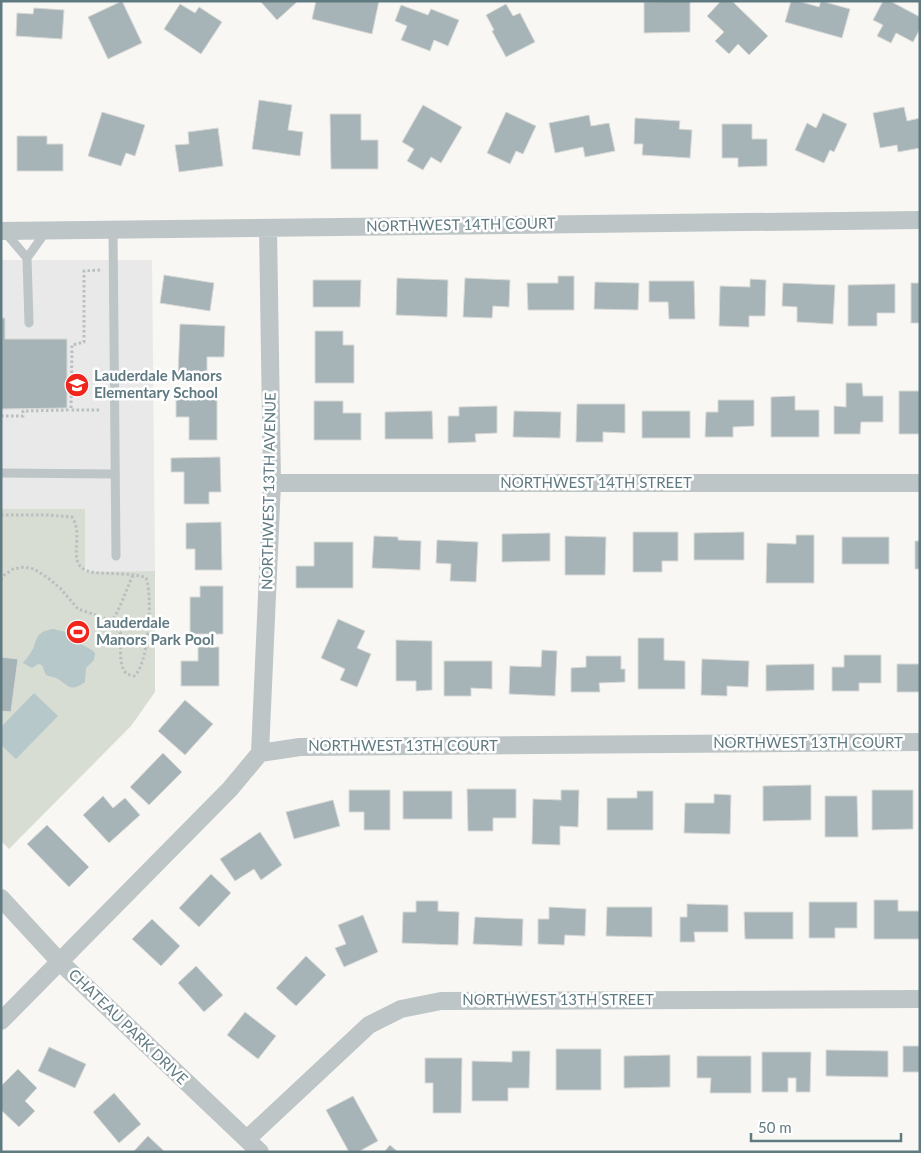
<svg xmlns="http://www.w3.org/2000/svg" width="921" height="1153" viewBox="0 0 921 1153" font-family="Lato,sans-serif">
<rect width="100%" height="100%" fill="#f8f7f4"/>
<path fill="#e8e9e8" d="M1,260H152L155,571L85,573V509H1Z"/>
<path fill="#d8ddd3" d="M1,509H85V572L155,571V692L131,726L9,849L1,841Z"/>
<path fill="#b6c8ca" d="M53,629L70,633L77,642L92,650L95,653L94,660L86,668L85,682C71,692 70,687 58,679C55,677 50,677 46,675L42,665L38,664L32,668L23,663C26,659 30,654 33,649C38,636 37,632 53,629Z
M34,693L58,716L16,759L1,745V727Z"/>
<path fill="#a6b4b7" stroke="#d9d9d7" d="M122,1L142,43L108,59L88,17Z
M260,1H298L277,20Z
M316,1H379L372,34L312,19Z
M690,1V32L644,33V2Z
M721,1H732L768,36L749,55L738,44L729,54L715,41L724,32L707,16Z
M791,1H798L819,7L821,1L850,9L842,38L785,22Z
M883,1H890L920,17V29L913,42L896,33L891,43L877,36L883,25L873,20Z
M180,4L195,13L199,7L222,22L201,54L164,29Z
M506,4L513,16L520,13L535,42L506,57L492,31L494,30L486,15Z
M401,5L428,15L431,9L459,20L448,46L434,40L430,51L401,40L407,26L395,21Z
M34,8L64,10L62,39L16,36L17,13L33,14Z
M259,100L292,105L288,130L303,132L300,156L252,149Z
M423,105L462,127L441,163L431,157L423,170L407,161L414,149L402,142Z
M904,107L907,121L920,118V148L898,152L897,145L880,148L873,113Z
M102,112L145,125L135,156L126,153L121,166L88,156Z
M506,112L536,126L523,154L516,151L510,164L487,153Z
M823,113L847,124L834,152L830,150L824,163L795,150L807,123L816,128Z
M330,114H361V140H378V169H331Z
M589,115L591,126L609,123L615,151L585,157L583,147L555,153L549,123Z
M635,118L680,121L679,129L692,130L690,158L642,155L643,144H634Z
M722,124H752V139H767V166L738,167V158H722Z
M218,128L223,166L179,172L175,145L189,144L188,132Z
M17,136H47V144H63V171H17Z
M164,275L214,283L210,311L160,303Z
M558,276H574V310H528L527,283H558Z
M397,278L448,280L447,317L396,315Z
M465,278L510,280L509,307L493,306L492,318L463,317Z
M750,279L766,280L765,316H749V327L719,326L720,286L750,287Z
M313,280H361L360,307H313Z
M649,281H694L695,319H669L668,302H649Z
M595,282L639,283L638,310L594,309Z
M783,283L835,285L833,324L797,322V307L782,306Z
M911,283H920V323H911Z
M895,284V313H877V326H848V285Z
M1,318H5V339H67V408L1,409Z
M180,324L225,326L224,357H207V377L178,375Z
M315,331H343V345H354V383H315Z
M846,383H862L863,396H883V422H861L860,434H834V406L846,407Z
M899,391H920V434H899Z
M217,392V440H189V417H176V393Z
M795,396V410H819V437H771V397Z
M718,400H754V426L733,427V437H705L706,412H718Z
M314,401H343V413H361V440H314Z
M577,404H625V433L603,432V442H576Z
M497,406V433L475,434L476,442L448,443V416H459V407Z
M432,411L433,439H385V412Z
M514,411L561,412L560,438L513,437Z
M642,411H690V438H642Z
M220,457L221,492H209V504H184V472H171V458Z
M221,522L222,570H195V549H186V523Z
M633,532H678V561H662V572H633Z
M744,532V560H694V533Z
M550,533V561L502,562V534Z
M796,535H814V583H766L767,543L796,544Z
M374,536L398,537V540L421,541L420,570L372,568Z
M565,536L606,537L605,575H565Z
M842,537H889V564H842Z
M437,540L478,542L476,582L450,581L451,564L436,563Z
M915,541H920V569H915Z
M314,542H353V588H296V566H314Z
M200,586H223V634H190V597H200Z
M338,619L365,631L357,648L371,654L357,687L340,680L345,669L321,658Z
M638,638H664V660L685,661V689H638Z
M396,640L432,641V690L416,691V681H396Z
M198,647H219V686H181V661H198Z
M542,650L557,651L555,696L509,694L510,666L541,667Z
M844,655H881V683H859V691H832V667H844Z
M586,656H621V669H625V682L599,683L600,692H571V668L586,667Z
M1,657L18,659L11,712L1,711Z
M702,659L749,661L748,687L727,686V696L701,695Z
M444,661H492V689L471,688V696H444Z
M814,664V690L766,691V665Z
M897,664H920V692H897Z
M185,700L213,724L185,755L158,731Z
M163,753L182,772L149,805L130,787Z
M811,785V820L763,821V786Z
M467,789H516V818H493V831H468Z
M349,790H390V830H364V812H349Z
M561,790H579L578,827L560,826V845L532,844L533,799L561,800Z
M872,790H913V829L872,830Z
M403,791H452V819H403Z
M637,791H653V830H607V798H637Z
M714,794L731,795L730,834L684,833L685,803H714Z
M103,796L113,808L125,798L140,815L109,843L83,815Z
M825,796H857L858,837H825Z
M333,800L340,826L294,839L286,812Z
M47,825L89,867L69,887L27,844Z
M260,832L282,865L261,880L254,869L235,881L220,859Z
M211,874L231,893L199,927L179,908Z
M874,900H898V911H920V939H874Z
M416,901H438V911L459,912L458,945L402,943L403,912H416Z
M809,902H857V928H835V938H809Z
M687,904L728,905V932H694L695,942H680V917H687Z
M549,907L586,909L585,936L565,935L564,945L538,944V919H549Z
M607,907H652V937L606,936Z
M744,912H793V939H745Z
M363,915L378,952L344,967L335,948L346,944L338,925Z
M475,917L523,919L522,946L473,944Z
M152,919L180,946L161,966L132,939Z
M306,956L326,975L296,1006L276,988Z
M196,966L223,995L204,1012L178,983Z
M245,1012L276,1036L258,1059L227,1035Z
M903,1046H920V1072H903Z
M49,1047L86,1064L75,1088L38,1071Z
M556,1049H601V1090H556Z
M826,1050L888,1051V1077L826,1076Z
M512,1051H530L529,1088H508V1101H472V1061L512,1062Z
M762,1052H811L810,1092H796V1078H788V1092H762Z
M670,1055V1087L624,1088V1056Z
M697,1056H751V1093H710L711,1078H697Z
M425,1058H462L461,1113H433V1083H425Z
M18,1069L37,1088L25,1101L35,1111L19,1127L1,1110V1086Z
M114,1093L141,1124L119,1143L93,1112Z
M353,1096L378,1141L358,1152H349L326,1110Z
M148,1136L165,1152H133Z
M390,1145L398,1152H384Z"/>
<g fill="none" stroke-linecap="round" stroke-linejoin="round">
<path stroke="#babfc1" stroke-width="3" stroke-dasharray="2.5 2.5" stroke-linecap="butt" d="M100,270L84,271V342L72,345L71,410H101
M1,416H23V411L71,410
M1,515H48L72,517C87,539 59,571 100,573C111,574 137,573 146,578C153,595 149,665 134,676C132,675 129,675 127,674C118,667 121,643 121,634L111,622C121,608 125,592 133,575
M1,580L3,576L13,569L24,567L34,569L48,578L60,588L78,609L102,617L111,622"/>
<path stroke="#bdc5c7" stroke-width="9" d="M113,229L116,556
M4,231L27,258L29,323
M27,258L47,230
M1,473L115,474"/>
<path stroke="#bdc5c7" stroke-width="18" d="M1,231L920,220
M272,483H920
M260,753L272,483L268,228
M1,898L60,962L260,1152
M1,1021L230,789L260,753L300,747L920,742
M247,1139L369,1025L401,1009L441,1001L920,999"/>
</g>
<defs>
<g id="school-disc" transform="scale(1.25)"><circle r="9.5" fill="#f1251b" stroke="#fff"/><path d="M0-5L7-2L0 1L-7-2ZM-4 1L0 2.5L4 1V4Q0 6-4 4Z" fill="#fff"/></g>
<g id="stadium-disc" transform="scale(1.25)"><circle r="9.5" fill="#f1251b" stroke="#fff"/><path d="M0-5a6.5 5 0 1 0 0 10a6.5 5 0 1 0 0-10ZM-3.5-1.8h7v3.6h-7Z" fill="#fff"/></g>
</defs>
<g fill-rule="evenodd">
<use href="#school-disc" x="77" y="385"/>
<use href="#stadium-disc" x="78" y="632"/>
</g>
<g text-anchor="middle" stroke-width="5" stroke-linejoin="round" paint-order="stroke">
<g font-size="15" fill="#607a82" stroke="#fff">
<text transform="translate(461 225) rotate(-1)" y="5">NORTHWEST 14TH COURT</text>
<text x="596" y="488">NORTHWEST 14TH STREET</text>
<text transform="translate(269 491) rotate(-89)" y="5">NORTHWEST 13TH AVENUE</text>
<text x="808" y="748">NORTHWEST 13TH COURT</text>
<text x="403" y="751">NORTHWEST 13TH COURT</text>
<text x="558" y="1005">NORTHWEST 13TH STREET</text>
<text transform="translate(128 1027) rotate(44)" y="5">CHATEAU PARK DRIVE</text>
</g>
<g font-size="15" font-weight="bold" fill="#607a82" stroke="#fff" text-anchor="start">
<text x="94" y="381">Lauderdale Manors<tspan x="94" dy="17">Elementary School</tspan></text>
<text x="96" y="628">Lauderdale<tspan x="96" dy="17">Manors Park Pool</tspan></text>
</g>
</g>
<rect width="921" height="1153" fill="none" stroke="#607a82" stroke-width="5"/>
<path d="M751 1133v8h150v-8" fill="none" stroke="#607a82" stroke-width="2.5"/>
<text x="758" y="1133" font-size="15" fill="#607a82" stroke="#ffffff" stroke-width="4" paint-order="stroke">50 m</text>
</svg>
